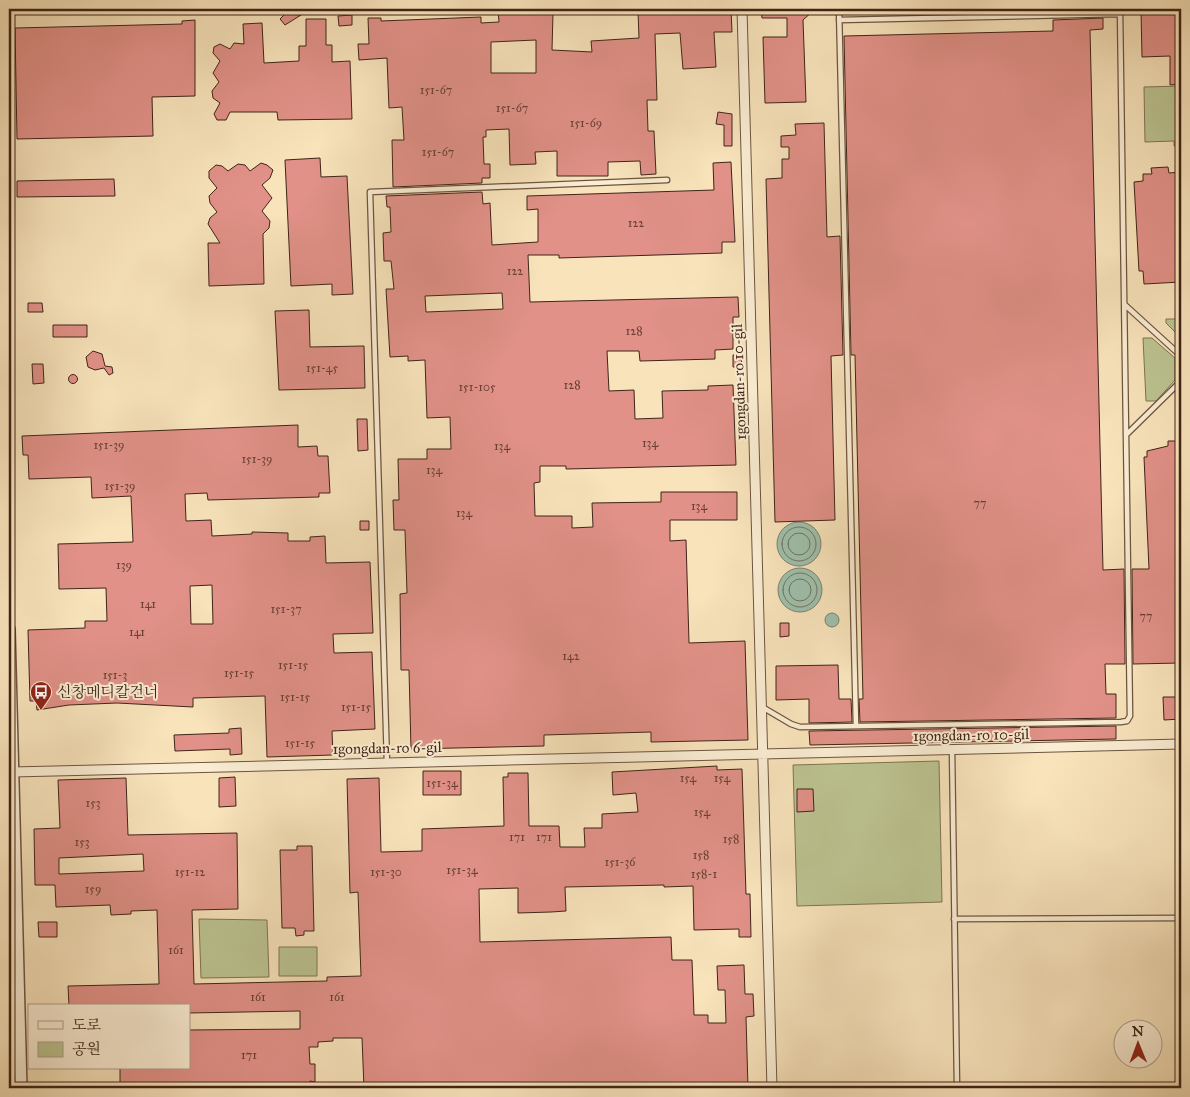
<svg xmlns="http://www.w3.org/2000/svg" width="1190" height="1097" viewBox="0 0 1190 1097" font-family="'IM FELL Great Primer','Noto Serif KR',serif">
<rect width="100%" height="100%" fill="#f8e3bb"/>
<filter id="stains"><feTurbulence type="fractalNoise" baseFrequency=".004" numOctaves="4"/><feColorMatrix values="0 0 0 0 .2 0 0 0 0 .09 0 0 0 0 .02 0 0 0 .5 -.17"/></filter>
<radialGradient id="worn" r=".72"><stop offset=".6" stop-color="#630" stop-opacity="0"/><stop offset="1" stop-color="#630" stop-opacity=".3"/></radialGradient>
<path fill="#bcc491" stroke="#7e7454" d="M1181,86V146H1174V141L1145,142L1144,87Z
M1166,319H1181V338L1166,323Z
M1143,338H1152L1175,358V380L1156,401H1146Z
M939,761L942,902L797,906L793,765Z
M199,919L267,920L269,977L201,978Z
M279,947H317V976H279Z"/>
<path fill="#9fbfab" stroke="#798170" d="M777 544a22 22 0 1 1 44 0a22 22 0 1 1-44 0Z
M778 590a22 22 0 1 1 44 0a22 22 0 1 1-44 0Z
M825 620a7 7 0 1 1 14 0a7 7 0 1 1-14 0Z"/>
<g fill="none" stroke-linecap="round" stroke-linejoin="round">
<path stroke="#707261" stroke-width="1" d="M782 544a17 17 0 1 1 34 0a17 17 0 1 1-34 0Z
M788 544a11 11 0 1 1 22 0a11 11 0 1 1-22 0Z
M783 590a17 17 0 1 1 34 0a17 17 0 1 1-34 0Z
M789 590a11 11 0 1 1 22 0a11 11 0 1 1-22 0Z"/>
</g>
<path fill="#e19188" stroke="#402417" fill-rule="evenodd" d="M533,9V12L553,13L552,50L592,52L591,41L639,38L638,11L731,9L732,32H714L716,67L683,69L680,33L655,34L657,100H647L648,131H654L656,174L641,175L640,161L608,162V176H557V151L535,152L536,164L510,165L509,129L486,130V137H483L484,164H490V178H482V183L393,187L392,140H404L402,107L389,108L387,58L359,60L358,44H369L368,18H381V21L481,17V23L499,22L498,11ZM536,40V73H491V42Z
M761,9H815L803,20L806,102L765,103L763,37H787V18H762Z
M1052,9H1102V10L1052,11Z
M1181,10V84L1170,85V56L1142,57L1141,11Z
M285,14L301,15L285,25L280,19Z
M352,15V25L339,26L338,16Z
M1103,18V29L1090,30L1103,570L1124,569L1125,664H1105L1106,694H1116V718L860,722L859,699H863L855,355H851L844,36L1053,31V20Z
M306,19H326V45H332V62L350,61L352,119L278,120L277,112H230L226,120H217L214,114L220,103L213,98L212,91L219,82L213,73L220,61L213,53L214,47L220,44L230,49L234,43L244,44L243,24L262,23L264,63L299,61V46H306Z
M195,20V96L152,97L153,136L17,139L15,28L182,24V21Z
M718,112L732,114V146H724V125L716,124Z
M824,123L827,237L840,236L843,355L831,356L835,520L775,522L766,179L782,178V159H789V147H781V136L796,135L795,124Z
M320,158L321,177L347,176L353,294L332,295V284L291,286L285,160Z
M731,162L735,242H722V253L559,258V255H528L530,302L738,297L739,317H733V349L715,350V359L640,361L639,351H607L609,391L634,390L635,419L663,418L662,391L708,390V386L733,385L736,465L566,469V466H540V482L534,483L535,516H572V528L593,527L592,503L661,502V492H737V520H670V541L686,540L689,643L745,641L748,740L651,742V732L544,735V746L411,749L409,670H401L400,594L407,593L405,530H394L393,500H399L398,459H427V449H451L450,417L427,418L425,360L408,361V356L390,357L386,289H394L391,261H384L383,233L391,232L390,207H387L386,196L482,192L483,204L490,203L492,245L538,242V209L527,210V196L714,190L713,163ZM502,293L503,309L426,312L425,296Z
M261,163L267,165L273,170L270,178L262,185L272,198L262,211L270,221L269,228L263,234L264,284L209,286L208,243H220L208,224L210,218L217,212L210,203L209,196L217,188L209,178V171L216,165L222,166L228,171L238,164L245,165L250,171Z
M1168,167L1169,173L1181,172V282L1144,284L1143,271H1139L1134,182L1143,181V174H1152L1151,168Z
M114,179L115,196L17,197V181Z
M28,303H42L43,312H28Z
M309,310L310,347L364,346L365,388L279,390L275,311Z
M53,325H87V337H53Z
M93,351L102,354L105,366L112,367L113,373L109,375L104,368L95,370L88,367L86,357Z
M741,354L742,367H733V355Z
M32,364H43L44,383L33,384Z
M68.5 379a4.5 4.5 0 1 1 9 0a4.5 4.5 0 1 1-9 0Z
M357,419H367L368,450L358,451Z
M298,425V447L317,446L318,456H328L330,493H319V497L208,500L207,493L185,494L186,521L211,520L212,536L252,534V532L288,533V541H310V537L325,536L326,563L370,562L373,633L333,634L334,653L372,652L375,729L332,731L333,755L267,757L265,696L193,698V707L117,703L69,705L37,710L36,701H30L28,630L85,628V621H107L106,588L59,589L58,544L133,542L131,496L92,498L91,477L29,479L28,455H23L22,436ZM212,585L213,624H191L190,586Z
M1168,441H1180L1181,446V663L1133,664L1132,569H1149L1144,457H1147V451L1168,446Z
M360,521H369V530H360Z
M780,623H789V636L780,637Z
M838,665L839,699H851L852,722L809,723V699L776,700V666Z
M1163,697H1177L1178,709H1181V719L1164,720Z
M1116,726V739L810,745L809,731Z
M241,728L242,754L230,755V749L175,751L174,735L229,733V729Z
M717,766V770L742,769L746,894H750L751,937H739V929L694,930L693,886L664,887V885L565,887L566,911L551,912L518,913V888L479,889L480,942L671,937L672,960H692L694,1015H708V1023H726L725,990H718L717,966L744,965L745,994H753L754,1016L746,1017L748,1088H364L362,1038H333V1041L318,1042V1047H309L310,1064H315V1082L310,1081V1088H120V1068H189V1030L300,1029V1011L189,1013V1006H69L68,986L159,984L157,910L131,911V914L111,915L110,905L56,907L55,885H35L34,829L60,828L58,780L126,778L128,835L237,833L238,909L192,910L194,984L327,981V977L361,976L358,892L350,893L347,779L379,778L381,852L422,851V829L504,826L503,777H508V773H528L529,826H559L560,847H585L584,828H602V814L638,812L636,793L613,795L612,772ZM143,854L144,871L59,874V858Z
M423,771H461V795H423Z
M235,777L236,806L219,807V778Z
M797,789H813L814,811L797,812Z
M297,846H312L314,931H304V935L296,936L295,928H282L280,850H297Z
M38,922H57V937H39Z"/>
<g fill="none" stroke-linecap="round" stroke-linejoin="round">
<g stroke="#6e5440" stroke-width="7">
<path id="service" d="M839,9L856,726
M839,20L1120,14
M1125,305L1181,356
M1126,435L1181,381
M762,707L791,724L800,727L1121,722L1127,721L1130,716L1120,10
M952,749L957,1088
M387,763L370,192L667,180
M954,919L1181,918"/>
</g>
<g stroke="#6e5440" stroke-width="11">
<path id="minor" d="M742,9L772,1088
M12,772L1181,744"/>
</g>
<g stroke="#6e5440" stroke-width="14">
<path id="tertiary" d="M9,629L21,1088"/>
</g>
<use href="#service" stroke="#faedd3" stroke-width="4.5"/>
<use href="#minor" stroke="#faedd3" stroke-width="9"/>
<use href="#tertiary" stroke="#faedd3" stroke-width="11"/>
</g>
<defs>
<g id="bus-pin" transform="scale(1.125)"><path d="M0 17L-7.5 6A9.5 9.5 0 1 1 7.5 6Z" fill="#8f2418" stroke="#faedd3"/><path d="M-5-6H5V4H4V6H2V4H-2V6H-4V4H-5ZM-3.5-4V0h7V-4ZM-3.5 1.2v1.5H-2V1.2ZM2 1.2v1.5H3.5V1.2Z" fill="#fff"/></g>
</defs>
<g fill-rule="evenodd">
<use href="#bus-pin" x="41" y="692"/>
</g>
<g text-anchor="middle" stroke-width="4" stroke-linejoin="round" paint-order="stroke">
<g font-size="12" fill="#683f33">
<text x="436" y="94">151-67</text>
<text x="512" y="112">151-67</text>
<text x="586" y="127">151-69</text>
<text x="438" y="156">151-67</text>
<text x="636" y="227">122</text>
<text x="515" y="275">122</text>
<text x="634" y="335">128</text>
<text x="322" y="372">151-45</text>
<text x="572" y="389">128</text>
<text x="477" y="391">151-105</text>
<text x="650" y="447">134</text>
<text x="109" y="449">151-39</text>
<text x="502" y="450">134</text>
<text x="257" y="463">151-39</text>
<text x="434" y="474">134</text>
<text x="120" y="490">151-39</text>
<text x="980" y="507">77</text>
<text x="699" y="510">134</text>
<text x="464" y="517">134</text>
<text x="124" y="569">139</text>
<text x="148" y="608">141</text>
<text x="286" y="613">151-37</text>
<text x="1146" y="620">77</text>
<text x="137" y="636">141</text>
<text x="571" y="660">142</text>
<text x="293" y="669">151-15</text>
<text x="239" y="677">151-15</text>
<text x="115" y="679">151-3</text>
<text x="295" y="701">151-15</text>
<text x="356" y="711">151-15</text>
<text x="300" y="747">151-15</text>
<text x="688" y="782">154</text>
<text x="722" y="782">154</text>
<text x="442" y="787">151-34</text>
<text x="93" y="807">153</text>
<text x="702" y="816">154</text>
<text x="517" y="841">171</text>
<text x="544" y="841">171</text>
<text x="731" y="843">158</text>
<text x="82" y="846">153</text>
<text x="701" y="859">158</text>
<text x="620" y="866">151-36</text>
<text x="462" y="874">151-34</text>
<text x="190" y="876">151-12</text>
<text x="386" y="876">151-30</text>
<text x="704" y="878">158-1</text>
<text x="93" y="893">159</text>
<text x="176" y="954">161</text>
<text x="258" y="1001">161</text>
<text x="337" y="1001">161</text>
<text x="249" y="1059">171</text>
</g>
<g font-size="15" fill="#402417" stroke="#faedd3">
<text transform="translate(739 382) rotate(-92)" y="5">1gongdan-ro 10-gil</text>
<text transform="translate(971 735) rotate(-1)" y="5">1gongdan-ro 10-gil</text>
<text transform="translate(387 748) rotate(-1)" y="5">1gongdan-ro 6-gil</text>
</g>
<g font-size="15" fill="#402417" stroke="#faedd3" text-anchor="start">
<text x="57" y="697">신창메디칼건너</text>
</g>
</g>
<rect width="1190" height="1097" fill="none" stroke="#f8e3bb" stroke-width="30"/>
<rect x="10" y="10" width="1170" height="1077" fill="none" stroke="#402417" stroke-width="2.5"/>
<rect x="15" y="15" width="1160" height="1067" fill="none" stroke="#402417"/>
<rect x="28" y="1004" width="162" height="65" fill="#faedd3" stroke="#b09d88"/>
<rect x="38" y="1021" width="25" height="8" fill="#faedd3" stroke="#b09d88"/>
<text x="72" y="1030" font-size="15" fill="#402417">도로</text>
<rect x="38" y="1042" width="25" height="15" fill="#bcc491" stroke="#b09d88"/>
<text x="72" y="1054" font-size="15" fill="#402417">공원</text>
<g transform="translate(1138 1044) rotate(359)"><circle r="24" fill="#faedd3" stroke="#b09d88"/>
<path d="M0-4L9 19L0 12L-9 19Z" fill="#8f2418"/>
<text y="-8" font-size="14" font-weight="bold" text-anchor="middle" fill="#402417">N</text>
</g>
<rect width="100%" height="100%" filter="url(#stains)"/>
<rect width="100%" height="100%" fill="url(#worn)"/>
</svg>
